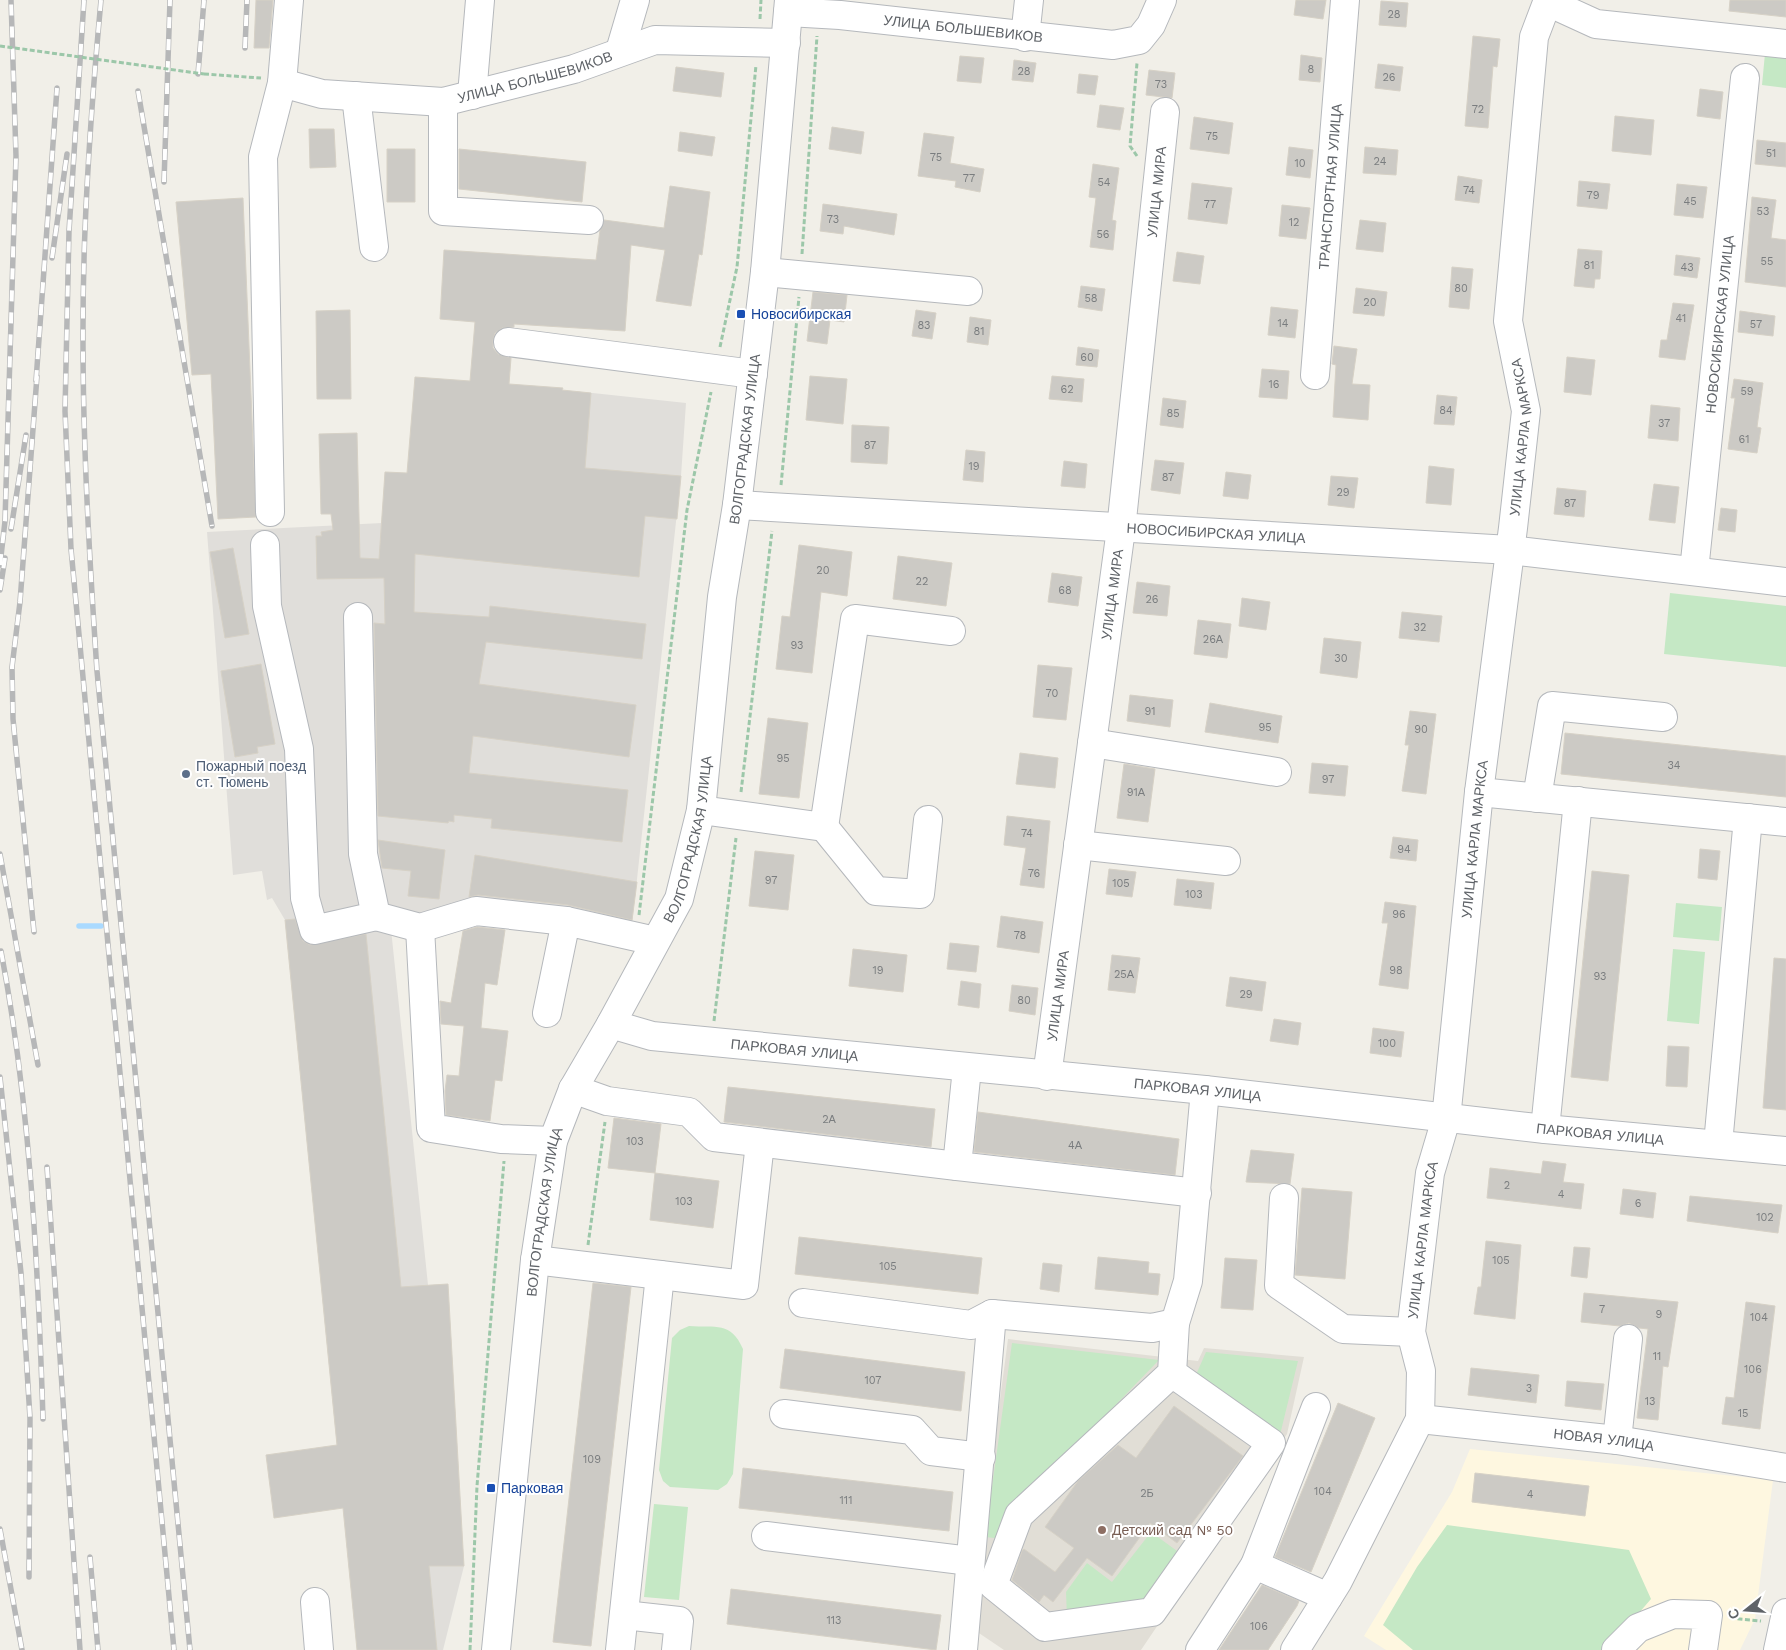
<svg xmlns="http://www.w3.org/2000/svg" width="1786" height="1650" viewBox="0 0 1786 1650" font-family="'Work Sans',sans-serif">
<rect width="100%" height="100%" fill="#f1efe8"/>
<path fill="#fef7e0" d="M1470,1449L1773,1480L1755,1619L1740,1650H1386L1364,1636L1452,1492Z"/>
<path fill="#e0deda" d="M574,391L686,403L681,476L632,925L469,898L454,914L391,929L428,1285L448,1284L464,1566L443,1650H357L285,920L272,898L267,900L262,871L233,875L207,532L382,523L385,472L564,486Z"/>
<path fill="#e1ded6" d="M1008,1339L1198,1361L1204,1348L1304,1357L1287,1434L1141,1650H1004L970,1627Z"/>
<path fill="#c5e8c5" d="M1766,43L1786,45V88L1762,85Z
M1670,593L1786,606V667L1664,654Z
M1676,903L1722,907L1719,941L1673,937Z
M1673,949L1705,952L1699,1024L1667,1021Z
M689,1326C716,1328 731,1321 743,1349L733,1474L727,1484L718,1490L670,1487L663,1481L659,1470L672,1338L680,1330Z
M1012,1343L1159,1360L1014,1510L1004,1539L985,1537Z
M1206,1352L1298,1361L1279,1439L1195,1377Z
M654,1504L688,1507L679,1600L644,1597Z
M1447,1525L1629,1550L1651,1599L1607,1650H1413L1383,1625L1417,1567Z
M1151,1532L1188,1559L1153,1605L1067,1617L1066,1592L1087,1563L1112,1582Z"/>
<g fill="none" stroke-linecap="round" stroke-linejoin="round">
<path stroke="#aadaff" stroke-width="5.5" d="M79,926H101"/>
</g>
<path fill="#cccac5" stroke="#d6d1c6" d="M256,0H273L269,48H254Z
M1296,0H1326L1323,19L1294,15Z
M1730,0H1786V17L1729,11Z
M1381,1L1408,3L1406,27L1379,25Z
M1473,36L1500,39L1497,67L1493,66L1488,128L1465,126Z
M1301,55L1322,58L1320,82L1299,80Z
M960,56L984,58L981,83L957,81Z
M1014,60L1036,63L1033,82L1012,80Z
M1378,64L1403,67L1400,91L1375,88Z
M676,67L724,73L721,97L673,91Z
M1149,70L1175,73L1172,98L1146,95Z
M1079,74L1098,76L1095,95L1077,93Z
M1700,89L1723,92L1720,119L1697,116Z
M1100,105L1124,108L1120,130L1097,127Z
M1615,116L1654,120L1651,155L1612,151Z
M1194,117L1233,123L1229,154L1190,149Z
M832,127L864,132L861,154L829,149Z
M309,129H334L336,167L310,168Z
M680,132L715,137L712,156L678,151Z
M924,133L954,137L950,163L984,169L980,192L955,187L956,181L918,176Z
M1757,140L1786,143V167L1755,164Z
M1289,147L1313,150L1310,178L1286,175Z
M1365,147L1398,150L1396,175L1363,173Z
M387,149H415V202H387Z
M459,149L586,162L582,202L459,189Z
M1093,164L1119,168L1112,220L1116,221L1113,250L1090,247L1096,198L1089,197Z
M1458,176L1482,180L1479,203L1455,200Z
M1579,181L1610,184L1607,209L1577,206Z
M1192,183L1232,188L1227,224L1188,219Z
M1677,184L1707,187L1703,218L1674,215Z
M670,186L710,192L702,255L699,254L691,306L656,301L665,250L631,245L625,331L514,324V327L502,328L495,333L493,340V348L498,354L511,358L509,384L563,388L562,390L591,393L585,468L681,476L677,519L645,516L639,577L415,554L414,612L489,617L490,606L646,624L642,659L486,642L479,684L636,705L629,757L473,736L469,773L628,790L622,842L491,828L492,819L454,815V822L449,821L448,823L378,816L374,623L385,624L384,578L317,579L316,536H322L321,532L333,530L331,514H321L319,434L357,433L360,558L379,559L385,472L407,473L415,377L470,381L475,322L440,319L444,250L596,260L600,230L604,220L664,228Z
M1752,197L1776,200L1771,238L1786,240V287L1745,282Z
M243,198L256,517L218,519L211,374L192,375L176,202Z
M823,204L897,214L894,235L844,226L843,234L820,231Z
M1282,205L1310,208L1306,239L1279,236Z
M1360,220L1386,223L1383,252L1356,249Z
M1578,249L1602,251L1600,279H1595L1594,288L1574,286Z
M1177,252L1204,256L1200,284L1173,281Z
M1676,255L1700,258L1697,278L1674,275Z
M1452,267L1473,269L1469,309L1449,307Z
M1081,286L1105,289L1102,311L1078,307Z
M1356,288L1387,292L1384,316L1353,313Z
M813,292L847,295L844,322L830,320L827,344L807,341Z
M1673,303L1694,305L1685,360L1659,357L1661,340H1667Z
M1271,307L1298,310L1295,338L1268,335Z
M350,310L351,399H317L316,311Z
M916,310L936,313L932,339L912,336Z
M1740,311L1775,316L1773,336L1738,332Z
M970,317L991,320L988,345L967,342Z
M1334,346L1357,349L1352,384L1370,385L1368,420L1333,417L1336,365L1332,364Z
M1078,347L1099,350L1097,367L1076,365Z
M1567,357L1595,360L1591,395L1564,392Z
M1262,369L1289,371L1287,399L1259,397Z
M810,376L847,379L843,424L806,420Z
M1052,376L1084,379L1082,402L1049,399Z
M1734,379L1763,383L1757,427L1761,428L1757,453L1728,449L1735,398H1731Z
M1437,395L1457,397L1454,425L1434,424Z
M1163,398L1186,401L1183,428L1160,425Z
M1651,405L1680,408L1678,441L1648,438Z
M852,425L889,427L887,464L851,462Z
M966,450L985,452L983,482L963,480Z
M1155,460L1184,463L1180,494L1151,490Z
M1064,461L1087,464L1085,488L1061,486Z
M1429,466L1454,469L1451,505L1426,503Z
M1226,472L1251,475L1248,499L1223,496Z
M1331,476L1358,478L1354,508L1328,505Z
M1654,484L1679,487L1675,523L1649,520Z
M1557,488L1586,491L1584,517L1554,514Z
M1721,508L1737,510L1735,532L1718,530Z
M799,545L852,552L847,596L821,592L812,673L776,669L782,616L790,617Z
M233,548L249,634L225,638L210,552Z
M898,556L952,563L946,606L893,599Z
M1052,573L1082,577L1078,606L1048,602Z
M1137,582L1170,586L1167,616L1133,613Z
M1242,598L1270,602L1266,630L1239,626Z
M1402,612L1442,616L1439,642L1399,638Z
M1198,620L1231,624L1227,658L1194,654Z
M1324,638L1361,642L1357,678L1320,673Z
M261,664L275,744L257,747L258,753L235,757L221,671Z
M1038,665L1072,668L1066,720L1033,717Z
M1130,695L1173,700L1170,727L1127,721Z
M1210,703L1282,716L1278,743L1205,732Z
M1410,711L1436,714L1426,794L1402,791L1409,745H1405Z
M768,718L808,723L799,798L759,794Z
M1565,733L1786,756V797L1561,774Z
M1020,753L1058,758L1055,788L1016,784Z
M1312,763L1348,766L1345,796L1309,793Z
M1124,764L1155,769L1148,822L1117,818Z
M1007,816L1050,821L1044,888L1020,885L1026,848L1004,845Z
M1393,837L1418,840L1416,861L1390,858Z
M378,840L445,850L439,899L408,896L411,871L382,868Z
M1700,849L1720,851L1717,880L1698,878Z
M755,851L794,855L788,910L749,906Z
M475,855L637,882L632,920L568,905L478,895L469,897Z
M1109,869L1136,872L1132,897L1106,894Z
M1592,871L1629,875L1608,1081L1571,1077Z
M1177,879L1214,883L1211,909L1174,905Z
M1385,902L1416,906L1408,989L1379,985L1388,923H1382Z
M1001,916L1043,922L1039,953L997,947Z
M295,919L303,941L310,945L366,934L401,1287L448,1284L464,1566H429L437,1650H357L343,1508L274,1518L266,1455L337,1445L285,920Z
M477,927L505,930L497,985L485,983L481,1028L508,1031L502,1081L495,1080L490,1121L446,1115L445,1091L447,1075L459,1076L464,1026L441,1024L440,1001L451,1003L463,931Z
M950,943L979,946L976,972L947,969Z
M853,949L907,955L903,992L849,986Z
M1112,955L1140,958L1135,993L1108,990Z
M1774,958L1786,959V1110L1763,1108Z
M1230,977L1266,982L1262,1011L1226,1006Z
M961,981L981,984L979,1008L958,1005Z
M1012,985L1038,988L1035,1015L1009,1011Z
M1274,1019L1301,1023L1298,1045L1270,1041Z
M1373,1028L1404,1032L1401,1057L1370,1053Z
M1668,1046L1689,1047L1687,1087L1666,1086Z
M728,1087L935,1109L931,1147L724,1122Z
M978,1112L1179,1139L1175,1175L974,1152Z
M614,1118L661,1124L655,1173L608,1168Z
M1251,1150L1294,1154L1290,1184L1246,1182Z
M1543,1161L1566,1164L1563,1182L1584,1184L1581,1209L1487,1198L1490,1168L1541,1174Z
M655,1173L719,1181L713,1228L650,1220Z
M1302,1188L1352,1192L1345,1279L1295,1275Z
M1623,1189L1656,1193L1653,1218L1620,1214Z
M1690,1196L1782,1205L1778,1233L1687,1221Z
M799,1237L982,1258L978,1294L795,1274Z
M1486,1241L1521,1245L1515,1319L1474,1314L1478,1287H1481Z
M1574,1247L1590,1248L1587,1278L1571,1276Z
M1098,1257L1149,1262L1148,1273L1160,1274L1158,1295L1095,1289Z
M1225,1258L1257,1260L1253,1310L1221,1308Z
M1043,1263L1062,1265L1059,1292L1040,1289Z
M593,1283L631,1287L591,1646L553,1642Z
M1584,1293L1678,1302L1668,1367L1663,1366L1658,1420L1637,1418L1648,1329L1639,1328L1629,1323L1620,1326L1581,1322Z
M1746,1302L1775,1306L1760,1429L1722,1424L1726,1397L1734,1398Z
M785,1349L965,1372L961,1411L780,1388Z
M1471,1368L1539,1375L1536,1403L1468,1395Z
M1567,1381L1604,1384L1601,1410L1565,1406Z
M1338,1403L1375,1418L1311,1572L1275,1557Z
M1174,1406L1243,1456L1177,1543L1150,1523L1112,1576L1087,1558L1053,1602L1044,1595L1039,1602L1012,1580L1022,1551L1024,1549L1055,1572L1074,1548L1045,1527L1078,1481L1118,1445L1136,1458Z
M743,1468L953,1492L949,1531L739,1508Z
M1475,1473L1589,1486L1585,1516L1472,1502Z
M1262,1585L1299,1601L1297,1606L1268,1650H1219Z
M731,1589L941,1615L936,1650L727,1624Z"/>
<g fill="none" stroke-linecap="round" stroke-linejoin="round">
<g stroke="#b5b8bc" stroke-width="30">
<g id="minor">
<path d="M1548,2L1596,24L1786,44"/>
<path id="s1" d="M788,12L840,15L1113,45L1139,40L1151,25L1162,0"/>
<path d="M1025,37L1029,0"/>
<path d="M620,51L635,0"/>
<path id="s2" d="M282,83L322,94L443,102L574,69L655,40L786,43"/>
<path d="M472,95L480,0"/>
<path d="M356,96L374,247"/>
<path d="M443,102V211L589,220"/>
<path d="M765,272L968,291"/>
<path d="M508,342L753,374"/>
<path id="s3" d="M1315,375L1345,0"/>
<path id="s4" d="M737,505L1510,550L1786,582"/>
<path d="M270,512L263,157L282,83L289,0"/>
<path d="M265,545L267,606L299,749L305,898L314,930L376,916"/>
<path id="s5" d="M1694,571L1745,78"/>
<path d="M358,617L363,854L376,916L420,928L476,911L566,921"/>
<path d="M1092,743L1277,772"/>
<path d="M1479,792L1786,822"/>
<path d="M1537,798L1552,706L1663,717"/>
<path d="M701,810L824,827L855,619L951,631"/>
<path d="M824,827L876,891L920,894L928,820"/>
<path d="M1078,845L1226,861"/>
<path d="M420,928L431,1128L501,1139L553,1141"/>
<path d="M547,1013L566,921L655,941"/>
<path id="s6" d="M611,1024L652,1036L1205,1090L1545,1129L1786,1151"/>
<path d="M967,1068L957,1166L1197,1193"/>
<path id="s7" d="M1047,1076L1121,529L1165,112"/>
<path d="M573,1089L607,1101L689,1112L714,1137L957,1166"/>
<path d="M1545,1129L1578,801"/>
<path d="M1718,1144L1748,818"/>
<path d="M1284,1198L1279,1285L1343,1329L1411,1332"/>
<path d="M535,1260L744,1285L760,1143"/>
<path d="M803,1303L971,1325L992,1314L1152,1328L1175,1323L1188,1281L1205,1090"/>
<path d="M1172,1373L1271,1443L1152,1612L1045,1627L993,1585L1019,1515L1172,1373L1175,1323"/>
<path d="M784,1414L912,1430L931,1451L981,1457"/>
<path id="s8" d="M1420,1419L1617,1440L1786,1468"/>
<path d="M1617,1440L1628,1339"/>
<path d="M766,1536L970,1561"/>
<path d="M1255,1565L1316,1407"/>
<path d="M315,1602L319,1650"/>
<path d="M624,1615L679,1621L676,1650"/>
<path id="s9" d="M496,1650L535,1260L553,1141L573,1089L611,1024L679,899L701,810L722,597L737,505L765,272L789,0"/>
<path d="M620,1650L660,1275"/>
<path d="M963,1650L992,1314"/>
<path d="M1200,1650L1255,1565L1328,1597"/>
<path id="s10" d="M1295,1650L1338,1581L1420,1419L1421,1371L1411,1332L1430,1173L1446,1119L1479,792L1513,528L1526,411L1508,321L1534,37L1548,0"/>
<path d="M1616,1650L1638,1628L1673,1614L1708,1615L1703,1650"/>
<path d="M1778,1650L1786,1613"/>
</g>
</g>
<path stroke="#9cc7a9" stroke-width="3" stroke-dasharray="5 2.5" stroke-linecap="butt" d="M760,19L761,0
M204,74L261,78
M1137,156L1130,146L1137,63
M802,254L817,36
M720,347L737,267L756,65
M781,485L799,297
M741,792L772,531
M639,915L687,510L711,392
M714,1021L736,838
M588,1245L605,1122
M1730,1618L1761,1621
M470,1650L477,1486L504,1161"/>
<use href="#minor" stroke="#fff" stroke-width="28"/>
<g stroke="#b6b7b8" stroke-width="5.5">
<path id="rail" d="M84,0L69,231L65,411L71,549L174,1650
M101,0C94,76 88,153 85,230C79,377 87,524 97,671L190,1650
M245,48L247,0
M198,74L204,0
M138,91L212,526
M164,182L170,0
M52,258L67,154
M36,381L57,88
M11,529L26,435
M0,565L5,521L16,156L11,0
M0,590L5,558
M0,854L38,1065
M34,932L13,719L12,667L20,602L37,376
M1,951C30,1104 38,1263 43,1419
M0,1077L21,1273L30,1418L29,1577
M47,1167L80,1650
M0,1529L22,1650
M90,1557L98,1650"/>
</g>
<use href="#rail" stroke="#fff" stroke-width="4" stroke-dasharray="11" stroke-linecap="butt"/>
<path stroke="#9cc7a9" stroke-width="3" stroke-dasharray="5 2.5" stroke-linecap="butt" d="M0,46L204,74"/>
</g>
<g fill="#1a4fb4" stroke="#fff" stroke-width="2">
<rect x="736" y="309" width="10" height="10" rx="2.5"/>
<rect x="486" y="1483" width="10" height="10" rx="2.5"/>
</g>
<circle fill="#5c6f8a" stroke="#fff" stroke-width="2" cx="186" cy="774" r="5"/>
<circle fill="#8d6e63" stroke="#fff" stroke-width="2" cx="1102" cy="1530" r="5"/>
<g text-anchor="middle" stroke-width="4" stroke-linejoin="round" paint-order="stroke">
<g font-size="11" fill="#7a7d7f">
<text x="1394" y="18">28</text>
<text x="1311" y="73">8</text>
<text x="1024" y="75">28</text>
<text x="1389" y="81">26</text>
<text x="1161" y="88">73</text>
<text x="1478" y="113">72</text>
<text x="1212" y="140">75</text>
<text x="1771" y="157">51</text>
<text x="936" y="161">75</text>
<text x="1380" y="165">24</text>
<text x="1300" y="167">10</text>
<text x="969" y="182">77</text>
<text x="1104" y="186">54</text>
<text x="1469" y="194">74</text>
<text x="1593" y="199">79</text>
<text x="1690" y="205">45</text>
<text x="1210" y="208">77</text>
<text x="1763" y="215">53</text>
<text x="833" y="223">73</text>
<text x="1294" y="226">12</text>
<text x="1103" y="238">56</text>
<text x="1767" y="265">55</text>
<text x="1589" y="269">81</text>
<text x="1687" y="271">43</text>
<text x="1461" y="292">80</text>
<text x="1091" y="302">58</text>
<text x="1370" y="306">20</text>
<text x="1681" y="322">41</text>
<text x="1283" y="327">14</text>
<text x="1756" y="328">57</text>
<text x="924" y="329">83</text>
<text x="979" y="335">81</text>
<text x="1087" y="361">60</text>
<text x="1274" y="388">16</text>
<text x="1067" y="393">62</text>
<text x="1747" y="395">59</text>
<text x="1446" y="414">84</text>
<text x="1173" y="417">85</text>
<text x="1664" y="427">37</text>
<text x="1744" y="443">61</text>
<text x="870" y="449">87</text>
<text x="974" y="470">19</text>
<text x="1168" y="481">87</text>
<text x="1343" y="496">29</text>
<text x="1570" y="507">87</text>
<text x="823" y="574">20</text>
<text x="922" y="585">22</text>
<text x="1065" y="594">68</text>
<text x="1152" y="603">26</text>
<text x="1420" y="631">32</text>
<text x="1213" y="643">26А</text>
<text x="797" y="649">93</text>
<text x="1341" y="662">30</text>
<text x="1052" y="697">70</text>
<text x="1150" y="715">91</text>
<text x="1265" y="731">95</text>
<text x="1421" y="733">90</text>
<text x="783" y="762">95</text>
<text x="1674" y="769">34</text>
<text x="1328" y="783">97</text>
<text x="1136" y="796">91А</text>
<text x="1027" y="837">74</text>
<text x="1404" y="853">94</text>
<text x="1034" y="877">76</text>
<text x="771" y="884">97</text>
<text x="1121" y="887">105</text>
<text x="1194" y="898">103</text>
<text x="1399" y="918">96</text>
<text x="1020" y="939">78</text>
<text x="878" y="974">19</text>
<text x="1396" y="974">98</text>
<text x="1124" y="978">25А</text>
<text x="1600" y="980">93</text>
<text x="1246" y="998">29</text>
<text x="1024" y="1004">80</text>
<text x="1387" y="1047">100</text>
<text x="829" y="1123">2А</text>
<text x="635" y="1145">103</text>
<text x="1075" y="1149">4А</text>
<text x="1507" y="1189">2</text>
<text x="1561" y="1198">4</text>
<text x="684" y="1205">103</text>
<text x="1638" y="1207">6</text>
<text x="1765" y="1221">102</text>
<text x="1501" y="1264">105</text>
<text x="888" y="1270">105</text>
<text x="1602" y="1313">7</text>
<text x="1659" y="1318">9</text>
<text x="1759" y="1321">104</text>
<text x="1657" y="1360">11</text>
<text x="1753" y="1373">106</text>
<text x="873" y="1384">107</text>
<text x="1529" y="1392">3</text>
<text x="1650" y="1405">13</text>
<text x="1743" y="1417">15</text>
<text x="592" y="1463">109</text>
<text x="1323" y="1495">104</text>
<text x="1147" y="1497">2Б</text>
<text x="1530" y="1498">4</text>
<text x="846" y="1504">111</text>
<text x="834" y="1624">113</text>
<text x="1259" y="1630">106</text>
</g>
<g font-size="14" fill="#5f6368" stroke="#fff">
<text dy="5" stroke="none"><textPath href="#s1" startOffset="176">УЛИЦА БОЛЬШЕВИКОВ</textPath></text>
<text dy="5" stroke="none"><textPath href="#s2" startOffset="258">УЛИЦА БОЛЬШЕВИКОВ</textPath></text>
<text dy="5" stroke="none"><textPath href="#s3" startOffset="189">ТРАНСПОРТНАЯ УЛИЦА</textPath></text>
<text dy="5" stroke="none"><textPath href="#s7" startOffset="891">УЛИЦА МИРА</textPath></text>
<text dy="5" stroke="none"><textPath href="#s5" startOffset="248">НОВОСИБИРСКАЯ УЛИЦА</textPath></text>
<text dy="5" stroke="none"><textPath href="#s10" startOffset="1254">УЛИЦА КАРЛА МАРКСА</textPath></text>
<text dy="5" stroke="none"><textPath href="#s9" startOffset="1251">ВОЛГОГРАДСКАЯ УЛИЦА</textPath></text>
<text dy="5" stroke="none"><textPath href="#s4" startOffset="480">НОВОСИБИРСКАЯ УЛИЦА</textPath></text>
<text dy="5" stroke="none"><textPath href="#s7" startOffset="486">УЛИЦА МИРА</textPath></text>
<text dy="5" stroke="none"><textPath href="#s9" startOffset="846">ВОЛГОГРАДСКАЯ УЛИЦА</textPath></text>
<text dy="5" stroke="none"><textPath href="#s10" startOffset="849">УЛИЦА КАРЛА МАРКСА</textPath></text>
<text dy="5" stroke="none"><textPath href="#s7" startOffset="81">УЛИЦА МИРА</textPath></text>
<text dy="5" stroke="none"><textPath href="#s6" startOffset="186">ПАРКОВАЯ УЛИЦА</textPath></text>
<text dy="5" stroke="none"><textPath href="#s6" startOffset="591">ПАРКОВАЯ УЛИЦА</textPath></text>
<text dy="5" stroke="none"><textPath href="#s6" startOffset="996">ПАРКОВАЯ УЛИЦА</textPath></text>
<text dy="5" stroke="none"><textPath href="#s9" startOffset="441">ВОЛГОГРАДСКАЯ УЛИЦА</textPath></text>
<text dy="5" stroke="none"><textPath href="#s10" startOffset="444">УЛИЦА КАРЛА МАРКСА</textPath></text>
<text dy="5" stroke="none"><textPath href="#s8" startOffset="185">НОВАЯ УЛИЦА</textPath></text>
</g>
<g font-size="14" fill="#164399" stroke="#fff" text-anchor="start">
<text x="751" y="319">Новосибирская</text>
<text x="501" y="1493">Парковая</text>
</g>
<g font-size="14" fill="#4e5e75" stroke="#fff" text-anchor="start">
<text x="196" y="771">Пожарный поезд<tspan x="196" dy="16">ст. Тюмень</tspan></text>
</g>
<g font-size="14" fill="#785e54" stroke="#fff" text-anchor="start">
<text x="1112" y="1535">Детский сад № 50</text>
</g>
</g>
<g transform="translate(1746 1610) rotate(253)" stroke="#ffffff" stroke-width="4" paint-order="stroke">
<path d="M0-4L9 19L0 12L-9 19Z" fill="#5f6368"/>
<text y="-8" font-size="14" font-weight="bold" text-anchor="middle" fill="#5f6368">С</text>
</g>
</svg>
